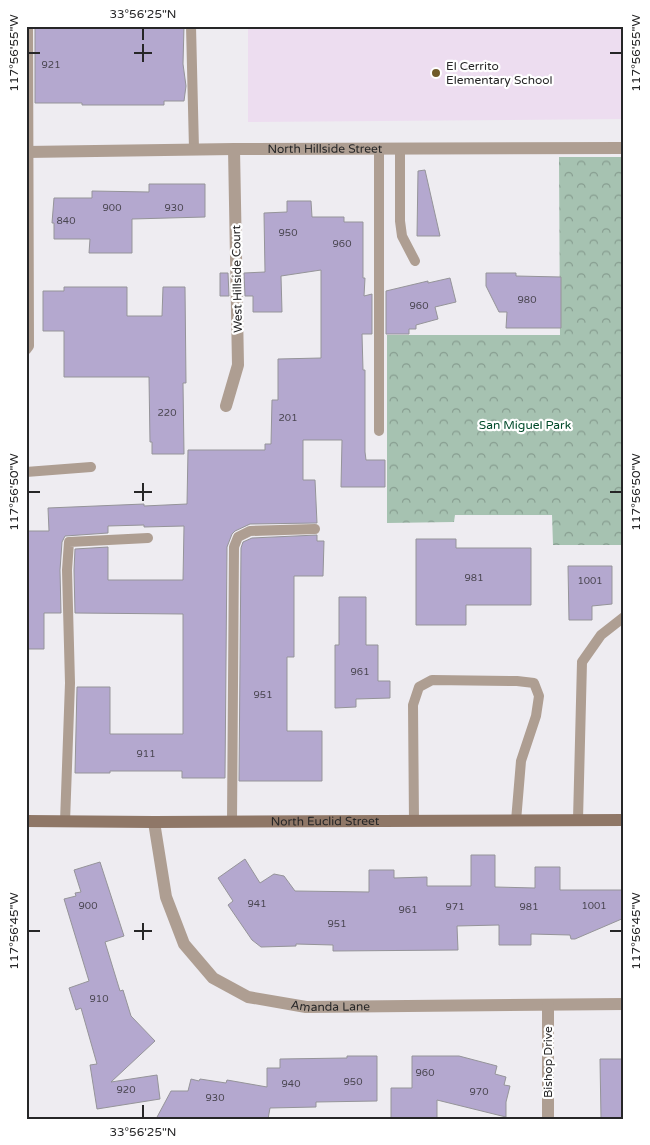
<svg xmlns="http://www.w3.org/2000/svg" width="650" height="1145" viewBox="0 0 650 1145" font-family="'Varela Round',sans-serif">
<defs>
<pattern id="park-crowns" width="20" height="18" patternUnits="userSpaceOnUse" patternTransform="scale(1.25)"><rect width="20" height="18" fill="#a6c2b1"/><path d="M2 6a3 3 0 1 1 6 0M12 15a3 3 0 1 1 6 0" fill="none" stroke="#879d90"/></pattern>
</defs>
<rect width="100%" height="100%" fill="#eeecf1"/>
<path fill="#edddf0" d="M248,26H624V119L248,122Z"/>
<path fill="url(#park-crowns)" d="M559,157H624V545H553L552,515H455L454,522L387,523V335H560Z"/>
<path fill="#b4a8cf" stroke="#959499" d="M35,26H184L183,64L186,86L184,101H164V105H82V103H35Z
M425,170L440,236H417L418,171Z
M149,184H205V217L132,219V253H89L90,239H54V223H52L54,198H92V191L149,192Z
M287,201H311L312,217H344V222H363V278H365L364,296L372,294V334H362L363,370H365V452L366,460H385V487H341L342,440H303V480H315L317,523L250,524L235,531L232,534L227,547L225,778H182V771H110V773H75L77,687H110V734H183V614L75,613L74,570L75,549L108,547V580H183L184,526L144,527V525L108,526V533L65,536L62,542L60,570L61,613H44V649H26V531H49L48,508L144,504V506L187,504L188,450H265V444H271L272,400H278V359L321,358V270L281,276L282,312H253V296H245L244,273L265,272L264,213L287,212Z
M220,273H228L229,296H220Z
M486,273H516V276L561,277V328H506L507,312H499L486,286Z
M450,278L456,302L435,307L438,319L416,325V329H409V334H386V291L428,281V283Z
M64,287H127V316H162L163,287H185L186,383H183L184,454H152V442H150L149,377H64V331H43V291H64Z
M317,535V541H324L323,576H294V657H287V731H322V781H239L241,548L243,542L252,538Z
M416,539H456V548H531V605H466V625H416Z
M568,566H612V604L592,606V620H569Z
M339,597H366V645H378V681H390V698L356,699V707L335,708V645H339Z
M471,855H495V887L535,888V867H560V890H624V918L575,939H571L570,935L531,934V945H499V925L457,926L458,950L333,951V945L296,944V946L261,947L252,940L228,905L233,901L218,878L245,859L260,883L274,874L284,876L295,891L369,892V870H394V878L427,877V886H471Z
M100,862L124,936L105,942L120,991L123,990L131,1016L155,1041L111,1082L157,1075L160,1099L97,1109L90,1065L97,1064L81,1008L76,1010L69,988L89,981L64,899L76,896L75,893L81,892L74,870Z
M347,1056H377V1101L316,1102V1107L270,1108L268,1119H156L171,1091H188L191,1079L199,1081L200,1079L226,1083L227,1080L267,1087V1068H280V1059L347,1058Z
M412,1056H459L497,1066L495,1074L506,1077L504,1085L510,1086L506,1102V1117L437,1100V1119H391V1088H412Z
M600,1059H624V1119H601Z"/>
<g fill="none" stroke-linecap="round" stroke-linejoin="round">
<path stroke="#ae9e92" stroke-width="10" d="M191,26L194,149
M400,148V221L402,236L415,261
M26,350L29,346L28,26
M379,431V149
M26,472L91,467
M578,820L582,662L601,635L624,617
M414,821L413,705L419,687L432,680L517,681L534,683L539,696L536,716L521,761L516,821
M65,822L70,683L67,570L69,542L148,538
M232,822L234,547L238,537L250,531L315,529"/>
<g stroke="#ae9e92" stroke-width="12">
<path id="s1" d="M26,152L234,149L624,148"/>
<path d="M226,406L238,365L234,149"/>
<path id="s2" d="M154,822L166,897L184,944L213,978L248,997L306,1007L624,1004"/>
<path d="M548,1005V1119"/>
</g>
<path stroke="#8f7767" stroke-width="12" id="s3" d="M26,821L154,822L624,820"/>
</g>
<path fill="none" stroke="#262627" stroke-width="2" d="M143,28V40M143,44V62M28,53H40M134,53H152M610,53H622M143,483V501M28,492H40M134,492H152M610,492H622M143,923V940M28,931H40M134,931H152M610,931H622M143,1105V1118"/>
<circle fill="#6f5a29" stroke="#fff" stroke-width="2" cx="436" cy="73" r="5"/>
<g text-anchor="middle" stroke-width="4.5" stroke-linejoin="round" paint-order="stroke">
<g font-size="10" fill="#4a4651">
<text x="51" y="68">921</text>
<text x="112" y="211">900</text>
<text x="174" y="211">930</text>
<text x="66" y="224">840</text>
<text x="288" y="236">950</text>
<text x="342" y="247">960</text>
<text x="527" y="303">980</text>
<text x="419" y="309">960</text>
<text x="167" y="416">220</text>
<text x="288" y="421">201</text>
<text x="474" y="581">981</text>
<text x="590" y="584">1001</text>
<text x="360" y="675">961</text>
<text x="263" y="698">951</text>
<text x="146" y="757">911</text>
<text x="257" y="907">941</text>
<text x="88" y="909">900</text>
<text x="594" y="909">1001</text>
<text x="455" y="910">971</text>
<text x="529" y="910">981</text>
<text x="408" y="913">961</text>
<text x="337" y="927">951</text>
<text x="99" y="1002">910</text>
<text x="425" y="1076">960</text>
<text x="353" y="1085">950</text>
<text x="291" y="1087">940</text>
<text x="126" y="1093">920</text>
<text x="479" y="1095">970</text>
<text x="215" y="1101">930</text>
</g>
<g font-size="12" fill="#262627" stroke="#fff" text-anchor="start">
<text x="446" y="70">El Cerrito<tspan x="446" dy="14">Elementary School</tspan></text>
</g>
<g font-size="12" fill="#262627" stroke="#fff">
<text dy="4" stroke="none"><textPath href="#s1" startOffset="299">North Hillside Street</textPath></text>
<text transform="translate(237 279) rotate(-91)" y="4">West Hillside Court</text>
<text dy="4" stroke="none"><textPath href="#s3" startOffset="299">North Euclid Street</textPath></text>
<text dy="4" stroke="none"><textPath href="#s2" startOffset="294">Amanda Lane</textPath></text>
<text transform="translate(548 1062) rotate(-90)" y="4">Bishop Drive</text>
</g>
<g font-size="12" fill="#004a2a" stroke="#fff">
<text x="525" y="429">San Miguel Park</text>
</g>
</g>
<rect width="650" height="1145" fill="none" stroke="#ffffff" stroke-width="55"/>
<rect x="28" y="28" width="594" height="1090" fill="none" stroke="#262627" stroke-width="2"/>
<g font-size="12" text-anchor="middle" fill="#262627">
<text x="143" y="18">33°56'25"N</text>
<text transform="translate(636 53) rotate(-90)" y="4">117°56'55"W</text>
<text transform="translate(14 53) rotate(-90)" y="4">117°56'55"W</text>
<text transform="translate(14 492) rotate(-90)" y="4">117°56'50"W</text>
<text transform="translate(636 492) rotate(-90)" y="4">117°56'50"W</text>
<text transform="translate(636 931) rotate(-90)" y="4">117°56'45"W</text>
<text transform="translate(14 931) rotate(-90)" y="4">117°56'45"W</text>
<text x="143" y="1136">33°56'25"N</text>
</g>
</svg>
